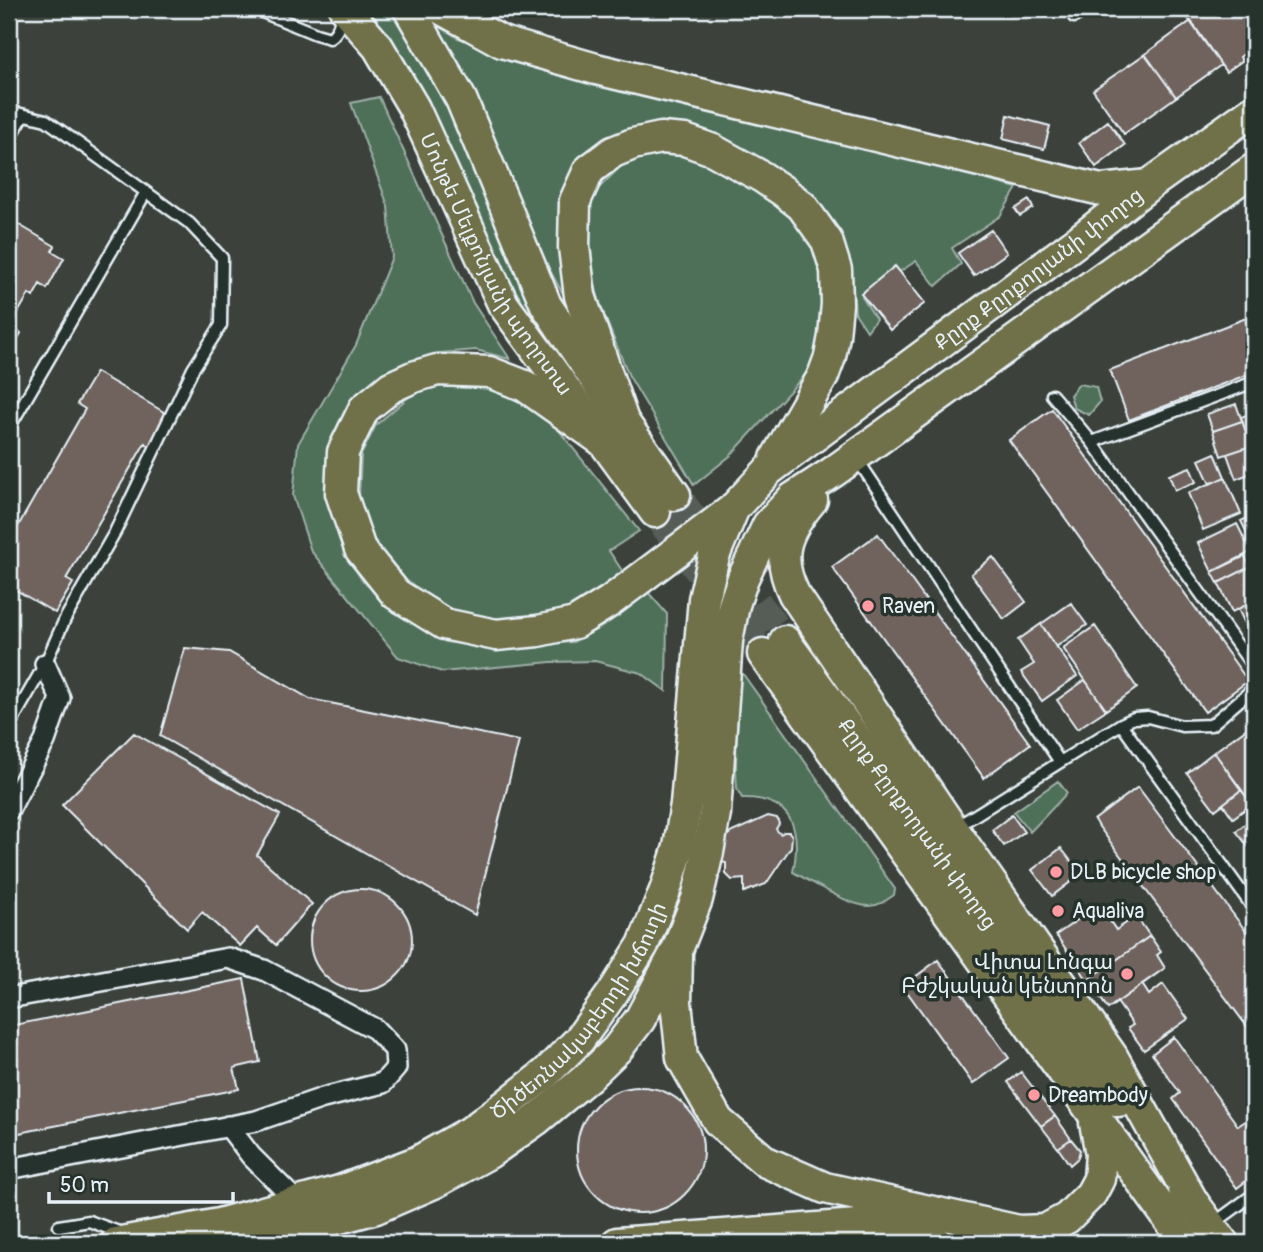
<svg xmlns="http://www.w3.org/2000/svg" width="1263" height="1252" viewBox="0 0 1263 1252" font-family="Pangolin,'Noto Sans Armenian',sans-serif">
<rect width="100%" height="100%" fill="#3c423b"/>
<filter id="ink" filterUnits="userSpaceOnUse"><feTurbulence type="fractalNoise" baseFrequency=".0143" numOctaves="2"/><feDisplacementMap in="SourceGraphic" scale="14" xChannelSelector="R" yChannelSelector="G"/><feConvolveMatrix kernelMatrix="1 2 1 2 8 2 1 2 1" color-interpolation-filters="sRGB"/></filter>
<g filter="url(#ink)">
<path fill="#506f58" stroke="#9cb0a8" stroke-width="2" d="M368,9H389L430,73L461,135L490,211L556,333L544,340L474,218L448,143L403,57Z
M423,15L458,38L552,69L671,98L1017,188L1000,216L952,248L961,264L936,286L916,261L862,297L876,319L867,331L855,313L851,265L838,235L819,205L797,183L722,140L684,125H658L561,202L559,250L581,327L517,210Z
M379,97L473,303L510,359L476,350L440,353L401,365L368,385L339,425L326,466L327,494L345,553L362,580L393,608L446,642L491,648L573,642L607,624L647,591L667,614L666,691L641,673L595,661L551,662L442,672L398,657L311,551L293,496L298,444L356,345L392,257L388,206L351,103Z
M683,151L709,159L776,200L801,225L818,259L827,294L814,365L730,456L694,485L629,376L602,310L584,246L585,216L597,190L623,164L656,152Z
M456,382L490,383L545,413L639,531L609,551L623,572L577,606L535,619L480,620L432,603L395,571L371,535L359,498L361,455L376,425L412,394Z
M1079,384L1096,387L1100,402L1089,415L1074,408L1070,395Z
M743,674L895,889L894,895C887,900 879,906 869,906C849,906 812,882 793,872C802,829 792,797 742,798L737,789L736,771L737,694L741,675Z
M1058,781L1067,793L1030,832L1014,812Z"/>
<path fill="#70645d" stroke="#e8f1f8" stroke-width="2" d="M1199,9H1254V46L1240,57L1242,61L1226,72L1187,17Z
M1191,21L1221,65L1176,97L1145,54Z
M1145,54L1176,97L1124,134L1093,90Z
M1008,115L1050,126L1044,149L1003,139Z
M1108,121L1125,145L1096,167L1079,143Z
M1029,200L1033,208L1020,216L1015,209Z
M9,219L55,246L52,251L64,258L47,289L40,284L33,297L29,294L10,326L21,333L9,355Z
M991,230L1007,253L974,276L958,253Z
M895,266L925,303L890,330L861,294Z
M1254,315V372L1129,420L1110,370Z
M96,372L169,415L151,447L145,443L66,579L73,583L55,613L9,586V542L85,409L77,404Z
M1236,404L1242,421L1213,431L1207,414Z
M1052,409L1248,681L1205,712L1009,440Z
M1254,412V445L1251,446L1241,417Z
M1242,421L1251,446L1221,456L1213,431Z
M1251,446L1254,456V472L1236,479L1227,454Z
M1215,453L1225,477L1210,484L1199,460Z
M1190,467L1196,482L1175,490L1169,475Z
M1225,477L1241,514L1203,530L1188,493Z
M1254,515V547L1241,521Z
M1237,524L1251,552L1212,572L1198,543Z
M878,534L1030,744L984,778L832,567Z
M1245,556L1250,567L1218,583L1212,572Z
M993,557L1026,602L1004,619L971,574Z
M1254,565V601L1232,612L1218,583Z
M1254,601V629L1249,632L1238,609Z
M1071,603L1087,625L1056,647L1041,624Z
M1041,624L1077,676L1042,701L1021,672L1034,664L1018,640Z
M1095,626L1137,688L1106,710L1063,648Z
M185,648L229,652L310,699L519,741L475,915L160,736Z
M1085,680L1106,710L1077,729L1057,700Z
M1254,723V796L1249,800L1214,752Z
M134,733L280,815L257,855L312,904L276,945L257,928L240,946L202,912L187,929L62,805Z
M1214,752L1241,790L1215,810L1187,773Z
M1138,787L1254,942V1036L1094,820Z
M1241,790L1252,804L1233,818L1223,804Z
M1012,815L1024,832L1004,846L992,830Z
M768,816L777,818L779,824L776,829L780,834L784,832H789L792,836L791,847L766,884L744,892V879L732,880L726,874V863L716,861L721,840L732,832Z
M1254,817V854L1236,831Z
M1061,848L1081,874L1052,896L1032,870Z
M310 940a51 51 0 1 1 102 0a51 51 0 1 1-102 0Z
M1099,905L1116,930L1136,916L1161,952L1157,955L1165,968L1142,984L1149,995L1163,984L1188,1019L1144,1050L1128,1028L1133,1025L1117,1002L1108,1009L1056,935Z
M1150,936L1161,952L1157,955L1165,968L1108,1009L1088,980Z
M938,960L1009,1058L973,1084L903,986Z
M244,979L260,1062L234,1068L239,1089L9,1135V1026Z
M1174,1037L1238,1126L1250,1118L1254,1124V1175L1237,1188L1173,1099L1180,1093L1152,1054Z
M1021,1072L1055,1116L1041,1126L1008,1082Z
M577 1150a63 63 0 1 1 126 0a63 63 0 1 1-126 0Z
M1055,1116L1071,1139L1058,1148L1041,1126Z
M1071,1139L1080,1150L1078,1158L1070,1165L1058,1148Z"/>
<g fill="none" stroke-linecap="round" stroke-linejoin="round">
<path stroke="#565c57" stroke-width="30" stroke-dasharray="30 15" stroke-linecap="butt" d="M675,495L785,641
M655,512L763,654"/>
<g stroke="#e8f1f8" stroke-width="15">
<path id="lane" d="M255,9L316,34L330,38C337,33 343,21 339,13
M1074,17L1087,9
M9,111L46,120L189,223L222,258L221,325L193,369L115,532L65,619L45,664L9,727
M9,140L24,115
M1254,382L1092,442L1254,668
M1052,395L1092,442
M9,428L146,192
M857,459L1060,762
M1121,724L1254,909
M956,827L1121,724L1134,718L1148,717L1182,726L1211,725L1254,688
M1213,1224L1254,1194
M59,1226L89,1221L124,1234"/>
</g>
<g stroke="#e8f1f8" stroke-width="24">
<path id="street" d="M9,810L45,741L60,698L45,664
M9,998L228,958L264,970L375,1029L395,1050L396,1068L383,1083L323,1098L256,1121L9,1169
M228,1126L251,1156L289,1194"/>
</g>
<g stroke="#e8f1f8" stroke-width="35">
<g id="primary">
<path id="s1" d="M345,9L378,47L414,108L503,304L655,512"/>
<path d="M409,9L461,99L546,305L623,421L675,495"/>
<path d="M442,9L502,42L596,69L1101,190L1149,185"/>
<path d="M623,421L580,296L574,247L575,201L589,170L613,152L633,144L661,138L685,140L713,150L762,177L783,191L802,206L827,241L836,270L837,304L834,336L830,357L823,376L776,458"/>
<path id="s2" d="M607,444L525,386L489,372L437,370L413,377L391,387L364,409L343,452L341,493L360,549L396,594L444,624L496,635L538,631L575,623L609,602L733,509L769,470L1079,240L1149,185L1254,110"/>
<path d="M812,500C785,532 775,555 794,594L953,829L1112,1056L1194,1204"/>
<path id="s3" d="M785,641L1119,1101"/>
<path d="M763,654L1186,1243"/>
<path d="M677,955L676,1002L682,1058L718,1121L766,1162L825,1188L1019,1231L1045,1230L1067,1218L1091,1194L1099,1179L1101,1154L1095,1123"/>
<path d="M1184,1190L1223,1243"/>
<path id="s4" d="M116,1243L219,1224L340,1191L417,1162L470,1132L506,1105L545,1074L579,1040L612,994L643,945L666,888L679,847L686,804L704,599L714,556L733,510"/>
<path d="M247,1243L376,1208L436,1182L489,1153L536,1120L589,1076L617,1049L640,1019L677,950L697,899L708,852L715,813L727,641L734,605L743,578L768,525L793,498L833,472L1254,169"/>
<path d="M617,1243L857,1225L938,1243"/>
</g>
</g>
<use href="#lane" stroke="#26332d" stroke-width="10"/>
<use href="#street" stroke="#26332d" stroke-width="19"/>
<use href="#primary" stroke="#70704a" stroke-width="30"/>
</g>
</g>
<g fill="#ff9aa2" stroke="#26332d" stroke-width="2.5">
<circle cx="868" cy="606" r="7"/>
<circle cx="1056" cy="872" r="7"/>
<circle cx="1058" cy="911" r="7"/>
<circle cx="1127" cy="974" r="7"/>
<circle cx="1034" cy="1095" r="7"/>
</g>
<g text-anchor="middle" stroke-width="7" stroke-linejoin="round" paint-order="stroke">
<g font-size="21" fill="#e8f1f8" stroke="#26332d">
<text dy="7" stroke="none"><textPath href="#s1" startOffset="298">Մոնթե Մելքոնյանի պողոտա</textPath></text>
<text dy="7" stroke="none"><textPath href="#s2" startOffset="1255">Քըրք Քըրքորյանի փողոց</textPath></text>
<text dy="7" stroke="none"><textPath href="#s3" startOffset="226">Քըրք Քըրքորյանի փողոց</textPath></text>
<text dy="7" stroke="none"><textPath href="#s4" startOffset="539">Ծիծեռնակաբերդի խճուղի</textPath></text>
</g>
<g font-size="21" fill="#e8f1f8" stroke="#26332d" text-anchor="start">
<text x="882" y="613">Raven</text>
<text x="1070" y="879">DLB bicycle shop</text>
<text x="1072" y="918">Aqualiva</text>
<text x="1113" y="969" text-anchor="end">Վիտա Լոնգա<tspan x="1113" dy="24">Բժշկական կենտրոն</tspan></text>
<text x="1048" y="1102">Dreambody</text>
</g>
</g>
<rect width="1263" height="1252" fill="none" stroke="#26332d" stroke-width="35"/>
<rect x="18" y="18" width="1228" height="1217" fill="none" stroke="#e8f1f8" stroke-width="2.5" filter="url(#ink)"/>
<path d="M49 1192v10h184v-10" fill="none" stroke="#e8f1f8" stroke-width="3.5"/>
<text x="60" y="1192" font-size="21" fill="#e8f1f8" stroke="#26332d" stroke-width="5" paint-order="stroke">50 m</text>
</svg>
